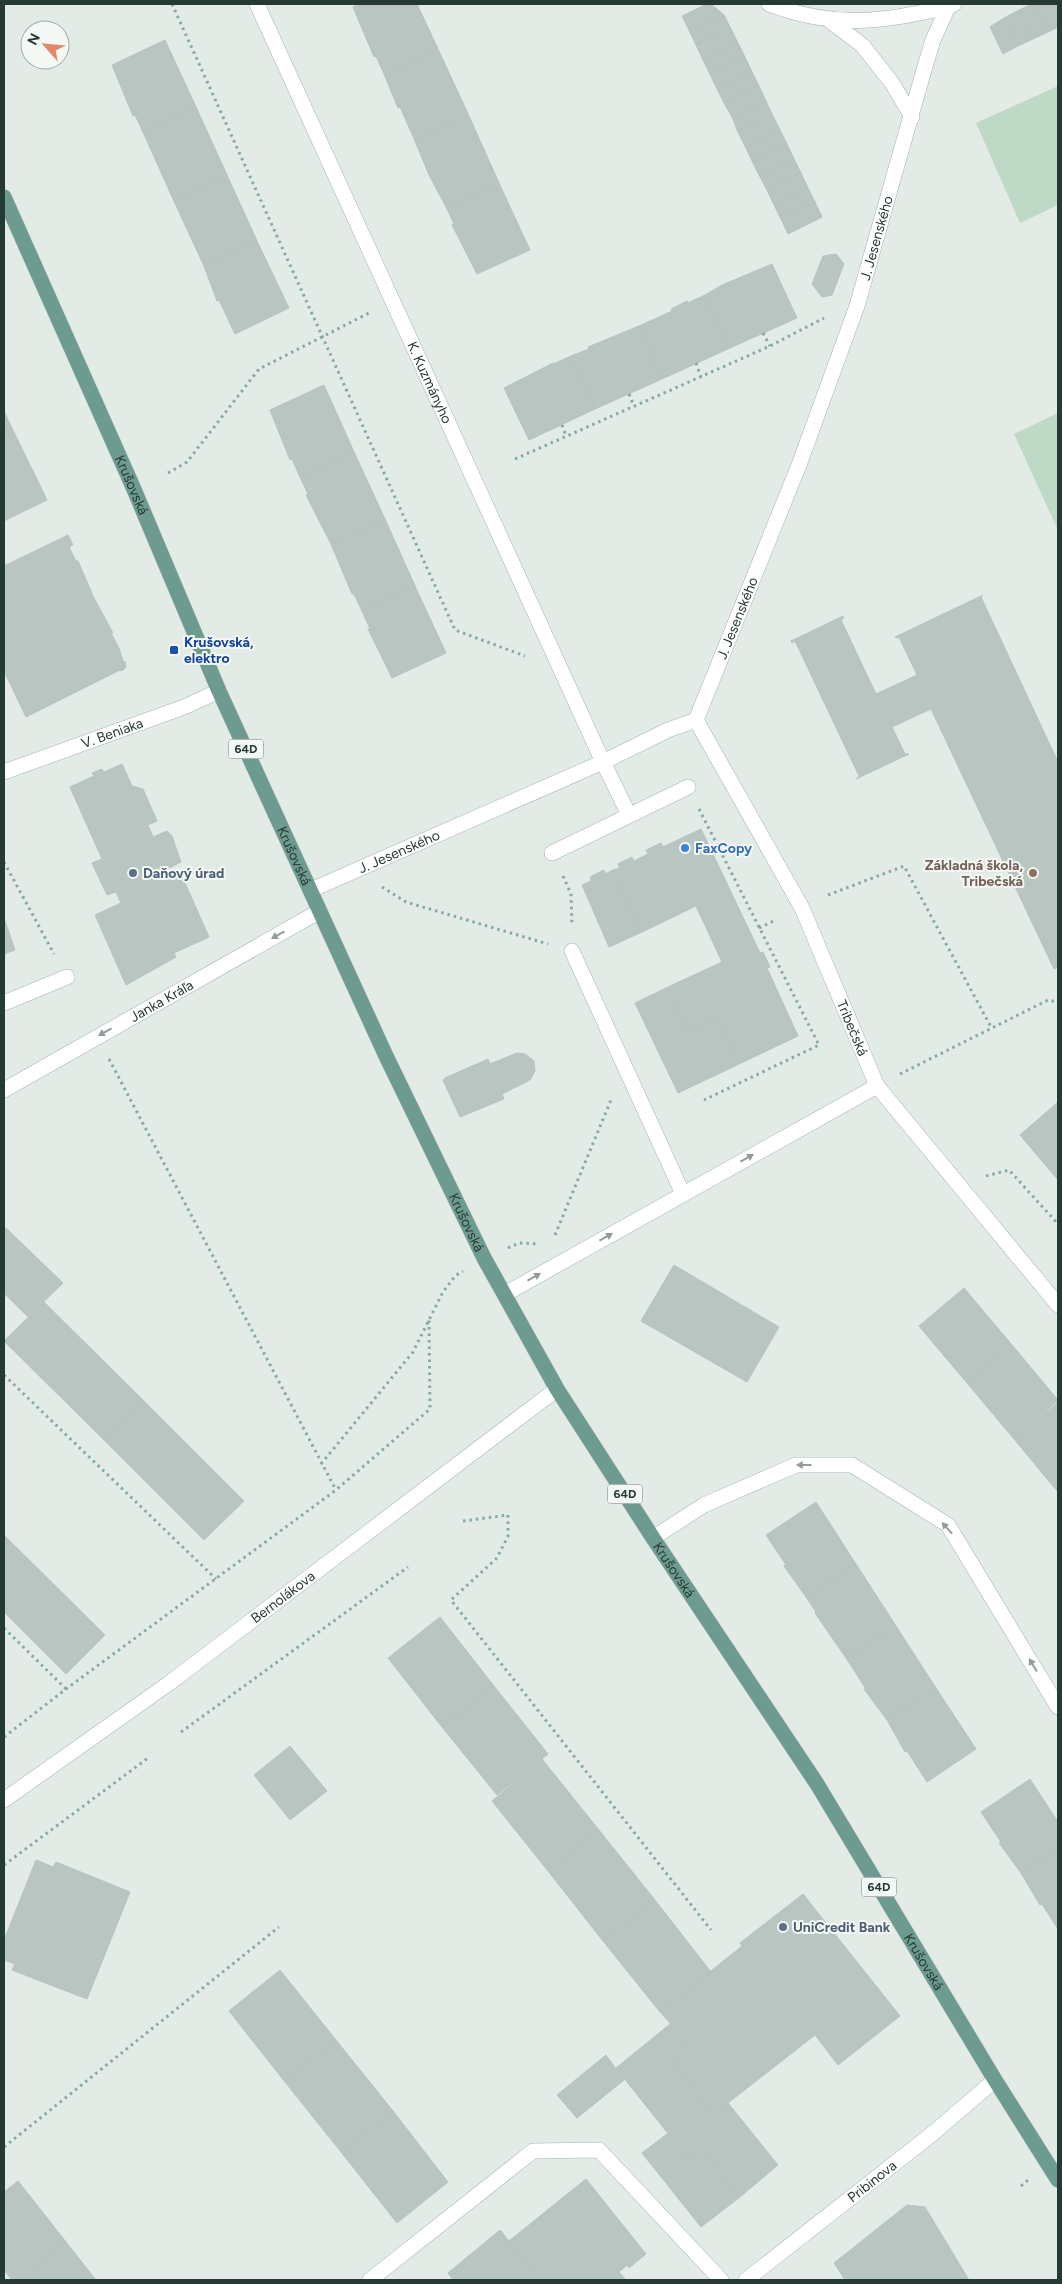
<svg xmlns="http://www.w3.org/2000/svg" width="1062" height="2284" viewBox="0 0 1062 2284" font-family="Figtree,sans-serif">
<rect width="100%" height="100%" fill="#e3ebe7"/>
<path fill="#bed9c6" d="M1058,86V205L1020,223L976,123Z
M1058,413V530L1014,434Z"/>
<path fill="#b8c5c0" stroke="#b6c3be" d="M359,4H417L438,49L384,74L376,56L374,57L353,7Z
M707,4H711L724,15L689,30L682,16Z
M1032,4H1034L1048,32L1033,39L1019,10Z
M1034,4H1053L1058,14V27L1048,32Z
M1053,4H1058V14Z
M1019,10L1033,39L1018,46L1004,18Z
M724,15L731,29L696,45L689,30Z
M1004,18L1018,46L1003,54L990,27Z
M731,29L738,43L703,60L696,45Z
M165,40L196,107L143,132L135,115L133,116L112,65Z
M738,43L745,57L710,74L703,60Z
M438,49L469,116L415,141L400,107L398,108L384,74Z
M745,57L752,72L717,89L710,74Z
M752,72L759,86L724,103L717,89Z
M759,86L766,101L732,117L724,103Z
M766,101L773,116L738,132L732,117Z
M196,107L227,175L173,199L143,132Z
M469,116L499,183L446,207L429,175L415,141Z
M773,116L780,130L745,146L738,132Z
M780,130L787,144L752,161L745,146Z
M787,144L794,159L759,175L752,161Z
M794,159L801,173L767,190L759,175Z
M801,173L808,188L774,205L767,190Z
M227,175L257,241L204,266L173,199Z
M499,183L530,250L477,274L452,225L454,224L446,207Z
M808,188L815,202L781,219L774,205Z
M815,202L822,217L788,234L781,219Z
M257,241L289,308L235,334L219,300L217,301L204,266Z
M836,254L844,264L832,295L822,297L812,284L823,256Z
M772,264L797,318L730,348L705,295L722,285Z
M705,295L730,348L662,379L639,326L672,311L671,309L687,301L688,303Z
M639,326L662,379L595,409L571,356L589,349L588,347Z
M571,356L595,409L529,440L504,388L553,363V364Z
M324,385L354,452L300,477L292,459L290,460L270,410Z
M4,411L10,424L4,426Z
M10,424L47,500L4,521V426Z
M354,452L385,519L331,544L306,495L308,494L300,477Z
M385,519L415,586L362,611L354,594H352L331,544Z
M68,535L73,545L69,547L76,561H78L94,598L113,633H111L119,648L123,661L126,662L125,663L126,667L122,671L120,670L26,717L4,671V566Z
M415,586L446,653L392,678L368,629H370L362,611Z
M983,595L981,597L1058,762V967L1054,969L931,709L892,727L905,754H909L856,779L859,776L795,641L792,643L791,641L843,616L844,618L841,620L876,694L917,675L899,637L896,638L895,637Z
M122,764L132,786L143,789L157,821L148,825L153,837L167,831L172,836L181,862L167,869L173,881L182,876L209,937L174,953L176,957L126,985L95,915L121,903L116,892L107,895L92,863L102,859L70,787L94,776L92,773L102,769L104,772Z
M701,829L760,953L763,952L770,967L767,968L798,1036L739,1064L717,1017L688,1031L668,987L722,962L696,906L642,932L613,870L620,868L618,864L632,857L634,861L648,854L646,850L661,843L663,847Z
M604,870L605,874L613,870L642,932L609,947L582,885L591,881L590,877Z
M4,918L15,950L4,954Z
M668,987L688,1031L717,1017L739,1064L678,1093L635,1003Z
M517,1053L525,1054L534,1061L535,1071L530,1080L502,1094L504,1099L460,1117L443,1080L445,1078L488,1059L490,1064Z
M1058,1102V1180L1020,1135Z
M6,1228L63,1283L28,1317L4,1293V1230Z
M674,1265L779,1327L747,1382L641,1321Z
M964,1288L1012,1345L967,1383L919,1326Z
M44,1302L144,1401L105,1441L4,1341Z
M1012,1345L1058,1400L1014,1439L967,1383Z
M144,1401L244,1501L204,1540L105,1441Z
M1058,1402V1492L1014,1439Z
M816,1502L856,1564L806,1597L784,1566L786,1565L766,1535Z
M5,1536L105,1635L66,1674L4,1612Z
M856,1564L896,1626L846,1658L815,1613L816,1612L806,1597Z
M440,1617L494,1686L442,1727L388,1658Z
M896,1626L936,1688L887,1720L864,1689H866L846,1658Z
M494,1686L548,1754L497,1795L442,1727Z
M936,1688L976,1749L927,1782L907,1751L905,1752L887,1720Z
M290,1746L327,1791L290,1820L254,1775Z
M542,1759L599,1830L548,1871L492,1801Z
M1030,1779L1058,1822V1849L1021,1873L999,1843L1001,1842L981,1812Z
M599,1830L655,1900L603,1941L548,1871Z
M1058,1849V1929L1042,1904L1040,1905L1021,1873Z
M36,1860L53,1867L56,1862L130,1892L87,1999L12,1970L15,1964L4,1960V1940Z
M803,1894L900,2016L838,2065L815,2035L714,2114L674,2064L683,2056L678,2049L687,2042L660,2012L742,1946L740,1943Z
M655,1900L711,1972L660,2012L603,1941Z
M280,1970L336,2040L285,2082L229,2011Z
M670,2024L687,2042L678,2049L683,2056L674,2064L714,2114L728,2103L778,2165L740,2197L702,2150L689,2160L616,2068Z
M336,2040L393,2111L341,2152L285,2082Z
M606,2055L624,2080L577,2118L557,2095Z
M393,2111L448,2182L397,2223L341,2152Z
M667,2134L689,2160L702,2150L740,2197L701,2227L642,2153Z
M586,2179L646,2254L629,2268L627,2265L619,2272L626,2280H541L509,2241Z
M18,2181L66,2242L18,2280H12L4,2270V2192Z
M907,2205L925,2207L969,2280H845L834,2263Z
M500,2230L541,2280H453L448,2273Z
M66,2242L96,2280H18Z"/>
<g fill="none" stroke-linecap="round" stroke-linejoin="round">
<g stroke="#a6b2ae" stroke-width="16">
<g id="service">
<path d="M603,762L629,815"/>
<path d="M552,853L688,787"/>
<path d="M572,951L683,1194"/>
<path d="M4,1003L67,977"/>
<path d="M653,1538L704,1505L796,1465H852L948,1525L1058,1707"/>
<path d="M370,2280L533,2151L599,2150L721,2280"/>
<path id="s1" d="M746,2280L932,2134"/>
</g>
</g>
<g stroke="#a6b2ae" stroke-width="16">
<g id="minor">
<path id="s2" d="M257,4L603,762"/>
<path d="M769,4C836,29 880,22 948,7L954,4"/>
<path d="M830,21L862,45L892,83L912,117"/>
<path id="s3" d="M696,720L802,908L877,1086L1058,1305"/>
<path id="s4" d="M4,772L184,707L219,691"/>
<path id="s5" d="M311,890L603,762L668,730L696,720L799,465L857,306L924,70L933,40L948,7"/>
<path id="s6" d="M4,1090L320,911"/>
<path d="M505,1294L877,1086"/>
<path id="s7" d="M4,1800L168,1684L557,1389"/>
<path d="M932,2134L995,2080"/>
</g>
</g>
<g stroke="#c2c8c6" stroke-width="16">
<g id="primary">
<path id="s8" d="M4,197L133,487L219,691L386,1056L484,1258L557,1389L653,1538L817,1784L995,2080L1058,2180"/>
</g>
</g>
<path stroke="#87aaa0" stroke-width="3" stroke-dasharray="2.5 4" stroke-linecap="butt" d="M172,4L455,630L525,656
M763,333L770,346
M696,363L701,377
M629,394L634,406
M562,425L566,436
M515,459L770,346L824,318
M168,473L187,462L259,369L369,313
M699,809L819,1045L704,1100
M4,862L54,954
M563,876L571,894L572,926
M382,887L406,902L548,944
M828,895L904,866L991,1027
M759,928L776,920
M109,1059L336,1490
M900,1074L1048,1000L1058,1002
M986,1176L1009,1170L1058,1224
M555,1235L611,1100
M508,1248L519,1243L539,1244
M4,1375L216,1579
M321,1464L413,1352L443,1292L455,1276L463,1271
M463,1521L508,1515V1536L497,1558L451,1600L711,1930
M4,1628L66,1689
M181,1732L408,1567
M4,1737L66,1689L336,1490L430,1409L429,1318
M4,1865L148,1758
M4,2147L279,1927
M1021,2186L1028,2180"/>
<use href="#service" stroke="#fff" stroke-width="15"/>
<use href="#minor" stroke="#fff" stroke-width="15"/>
<use href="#primary" stroke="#6d9b90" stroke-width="15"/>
</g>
<defs><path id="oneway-solid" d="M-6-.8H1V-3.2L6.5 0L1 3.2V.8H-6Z" transform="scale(1.25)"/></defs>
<g fill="#929c9a">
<use href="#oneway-solid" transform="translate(278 935) rotate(151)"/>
<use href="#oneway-solid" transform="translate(105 1032) rotate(151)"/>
<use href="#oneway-solid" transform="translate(747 1158) rotate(-29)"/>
<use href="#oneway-solid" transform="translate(606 1237) rotate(-29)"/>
<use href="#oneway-solid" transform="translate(534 1277) rotate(-29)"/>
<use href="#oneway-solid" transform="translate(804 1465) rotate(180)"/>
<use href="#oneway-solid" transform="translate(947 1528) rotate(-132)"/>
<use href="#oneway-solid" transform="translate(1033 1665) rotate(-121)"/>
</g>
<rect fill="#1a4fb4" stroke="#f3f8f5" stroke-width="2" x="169" y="645" width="10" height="10" rx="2.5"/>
<circle fill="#3f7fe0" stroke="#f3f8f5" stroke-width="2" cx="685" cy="848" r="5"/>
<g fill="#5c6f8a" stroke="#f3f8f5" stroke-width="2">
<circle cx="133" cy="873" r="5"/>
<circle cx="783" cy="1927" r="5"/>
</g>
<circle fill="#8d6e63" stroke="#f3f8f5" stroke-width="2" cx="1033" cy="873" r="5"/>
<g text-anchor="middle" stroke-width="4" stroke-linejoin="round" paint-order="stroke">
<g fill="#f3f8f5" stroke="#63736e" stroke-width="1">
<rect x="228.5" y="739.5" width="35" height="19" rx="4"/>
<rect x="607.5" y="1484.5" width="35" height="19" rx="4"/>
<rect x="861.5" y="1877.5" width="35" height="19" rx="4"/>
</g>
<g font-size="12" font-weight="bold" fill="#253a34">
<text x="246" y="753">64D</text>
<text x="625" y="1498">64D</text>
<text x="879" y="1891">64D</text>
</g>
<g font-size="14" fill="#253a34" stroke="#f3f8f5">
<text dy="5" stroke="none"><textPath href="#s5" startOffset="936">J. Jesenského</textPath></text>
<text dy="5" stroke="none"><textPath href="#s2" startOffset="416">K. Kuzmányho</textPath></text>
<text dy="5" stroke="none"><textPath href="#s8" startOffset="315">Krušovská</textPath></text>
<text dy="5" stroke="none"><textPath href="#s5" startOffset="531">J. Jesenského</textPath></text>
<text dy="5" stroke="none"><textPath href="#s4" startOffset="115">V. Beniaka</textPath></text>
<text dy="5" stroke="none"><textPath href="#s5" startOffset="96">J. Jesenského</textPath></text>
<text dy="5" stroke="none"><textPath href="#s8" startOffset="720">Krušovská</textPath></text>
<text dy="5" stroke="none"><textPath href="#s6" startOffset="181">Janka Kráľa</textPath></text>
<text dy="5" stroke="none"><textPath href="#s3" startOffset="346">Tribečská</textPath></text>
<text dy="5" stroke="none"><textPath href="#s8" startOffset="1125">Krušovská</textPath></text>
<text dy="5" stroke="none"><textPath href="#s8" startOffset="1530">Krušovská</textPath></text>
<text dy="5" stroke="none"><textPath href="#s7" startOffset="345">Bernolákova</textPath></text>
<text dy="5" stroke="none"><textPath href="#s8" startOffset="1995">Krušovská</textPath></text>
<text dy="5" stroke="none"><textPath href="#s1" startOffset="160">Pribinova</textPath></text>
</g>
<g font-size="14" font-weight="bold" fill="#164399" stroke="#f3f8f5" text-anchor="start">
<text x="184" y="647">Krušovská,<tspan x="184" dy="16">elektro</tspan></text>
</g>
<g font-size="14" font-weight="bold" fill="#366cbe" stroke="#f3f8f5" text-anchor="start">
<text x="695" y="853">FaxCopy</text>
</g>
<g font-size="14" font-weight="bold" fill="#785e54" stroke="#f3f8f5" text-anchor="end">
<text x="1023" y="870">Základná škola,<tspan x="1023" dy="16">Tribečská</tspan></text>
</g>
<g font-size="14" font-weight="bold" fill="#4e5e75" stroke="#f3f8f5" text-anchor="start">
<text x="143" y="878">Daňový úrad</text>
<text x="793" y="1932">UniCredit Bank</text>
</g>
</g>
<rect width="1062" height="2284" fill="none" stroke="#253a34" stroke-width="10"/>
<g transform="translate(45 45) rotate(297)"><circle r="24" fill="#f3f8f5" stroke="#a1aca8"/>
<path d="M0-4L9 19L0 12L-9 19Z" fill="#e18a6b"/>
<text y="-8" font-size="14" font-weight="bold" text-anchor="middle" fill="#253a34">N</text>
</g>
</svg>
